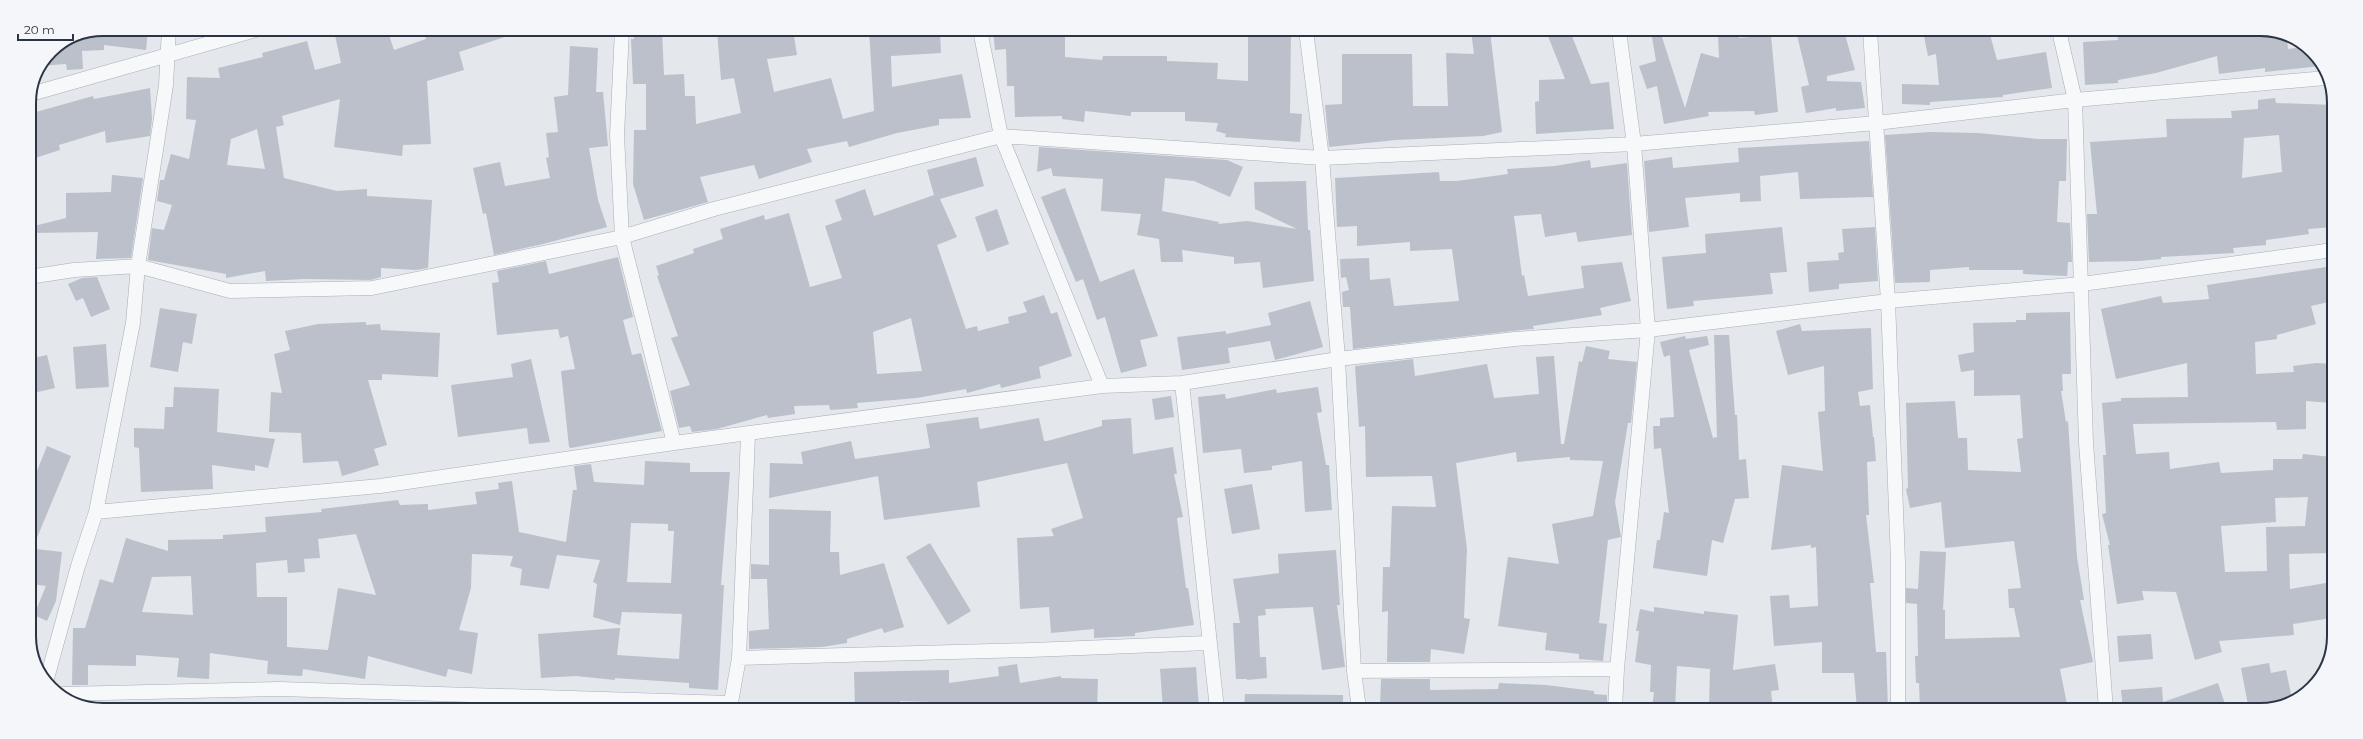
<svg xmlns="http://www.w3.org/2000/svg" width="2363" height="739" viewBox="0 0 2363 739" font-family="Montserrat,sans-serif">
<rect width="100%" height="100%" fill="#e4e7ec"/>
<path fill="#bbc0ca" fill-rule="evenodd" d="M103,29H148L146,50L104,45V50L82,51L83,69L67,70L66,64L40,66L51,50L75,35Z
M361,29H372L373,34L387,29L394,50L426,39L423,29H520V32L459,52L464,70L427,81L431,144L403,145L402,156L334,147L340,99L282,116L284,125L276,127L284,178L337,191L367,189V196L432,200L428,268L416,270L381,268V277L371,280L304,279L266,281L265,271L226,278V274L148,260L152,228L164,230L172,205L157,201L160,180H164L171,154L189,159L196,120L186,119L187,77L220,78L218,68L263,57L262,53L307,41L315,70L341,63L335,35ZM257,129L265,169L227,165L231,139Z
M634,30H662L664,75L684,74L685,96H695L696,124L741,113L734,78L721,80L717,30H793L797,55L767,59L774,92L831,78L843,119L874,111L869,30H940L941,53L891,56L892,87L962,74L971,118L939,119V125L897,133L849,147L847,141L807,149L812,162L759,179L754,165L700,177L708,202L644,220L633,184L634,130H646V84H633L631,39H634Z
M993,30H1065V57L1102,60L1103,56H1167V61L1218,63L1217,79L1248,81V30H1291L1290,113L1302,114L1300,142L1225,137L1226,134L1216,131L1218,123L1185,121V112H1131V116L1085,111L1084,122L1062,119V116L1015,117L1014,86H1007L1006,49L995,50Z
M1471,31H1490L1502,132L1483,136L1396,140L1329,147L1325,105L1342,104V54H1412L1413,106H1448L1446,53L1474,54Z
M1546,31H1570L1591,84L1609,82L1614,129L1536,134L1535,102L1539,101V80L1565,79Z
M1651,31H1660L1685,108L1701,53L1719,58L1718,34H1739V38L1771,35L1778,112L1755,115L1754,111L1708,112L1709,116L1664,124L1657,86L1647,89L1639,66L1656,61Z
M1796,31H1844L1855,70L1827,76V81L1861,82L1865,108L1836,111V108L1806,113L1801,87L1809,85Z
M1923,31H1989L1997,60L2046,52L2052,88L2003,95V97L1930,102V105L1902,104V84L1939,85L1936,54L1928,56Z
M2117,31L2280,32L2287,36L2288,49L2304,47L2316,54L2321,66L2265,72V68L2219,74L2217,56L2156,73L2118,80V83L2085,85L2083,42L2118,40Z
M570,46L598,48L596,92H603L608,146L589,148L598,200L607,227L543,244L494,255L486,213L483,214L473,168L500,162L505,186L550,178L546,158L549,157L546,133L558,132L554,97L568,95Z
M150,88L152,119L150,136L106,143L105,131L59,145L60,150L29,160V114L93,96L94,99Z
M2275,98L2276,103L2334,105L2333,227L2308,229L2309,234L2266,240V245L2233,248L2234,253L2161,257V259L2139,261L2089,262L2087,214H2097L2090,142L2167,137L2166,119L2232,118L2231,111L2258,109V100ZM2279,135L2282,172L2242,178L2244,138Z
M1930,132L1978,133L2038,139H2067L2066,181H2059L2057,222L2070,223L2072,262H2068L2067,276L2023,274V270H1969V267L1930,270V282L1895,283L1885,135Z
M1869,141L1873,197L1800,199L1798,172L1760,176L1761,201L1740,202V193L1685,198L1689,227L1649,232L1644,161L1672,157L1673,168L1739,162L1738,148Z
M1039,147L1227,160L1243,167L1230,197L1194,181L1165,178L1162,211L1219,222L1218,224L1247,221L1297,229L1255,209L1254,182L1306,181L1308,230H1310L1314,281L1263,288L1260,262L1234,264V257L1182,250L1183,262H1161L1159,239L1137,235L1141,214L1101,211L1103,179L1053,176L1051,168L1037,172Z
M976,157L984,186L940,199L957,237L937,245L966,329L977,326L978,331L1009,323L1008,317L1027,312L1023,302L1044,295L1051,314L1057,312L1072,356L1039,367L1041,378L1001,388L1000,384L967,393L966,389L917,398L857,403L858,408L830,410L829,405L794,406L795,414L768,418L767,415L717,429L692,432L690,426L679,428L670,391L690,385L671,338L678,336L657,276L659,275L656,266L694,253L693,249L723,239L720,229L764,215L765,220L789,213L810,287L842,278L825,226L842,220L835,200L865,189L874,216L934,195L927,170ZM911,318L922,371L877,374L873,332Z
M1590,160L1591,168L1627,163L1632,235L1578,242L1576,232L1545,237L1541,214L1514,216L1522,276L1524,275L1528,296L1584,288L1581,266L1622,262L1631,301L1600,308L1602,315L1533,326L1534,329H1530L1353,349L1350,307H1343L1342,292L1349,290L1346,277L1341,278L1340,259L1369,258L1370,280L1390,278L1394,306L1459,301L1452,249L1410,251V242L1357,246V226L1337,227L1335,178L1439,172L1440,181H1457L1508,174L1507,169L1555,166Z
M112,175L143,178L131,258L96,259L98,232L31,233L30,227L66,218V193L111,192Z
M1065,188L1100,282L1134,269L1158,336L1140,340L1147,366L1121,373L1105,317L1097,320L1083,279L1076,282L1041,197Z
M997,209L1009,244L987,252L975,217Z
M1782,227L1787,272L1770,273L1773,294L1693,301L1694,306L1667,309L1662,257L1706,253L1705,234Z
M1875,227L1878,281L1839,284V289L1809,292L1807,262L1839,260L1838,253L1844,252L1842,229Z
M618,257L633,317L623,320L632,355L641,353L662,431L571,448L569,447L561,371L575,369L568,336L560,338L558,329L497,335L492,283L499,282L497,271L546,261L549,274Z
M2333,266V301L2311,306L2316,324L2277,335V339L2255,342L2256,374L2294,372L2293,366L2316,363L2333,364V403L2306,401V429L2277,430L2276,422L2133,424L2136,454L2169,452L2170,469L2219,462L2221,473L2273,470V459H2302L2303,454L2332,457L2330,494H2332V553L2289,554L2290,589L2332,582V618L2293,624L2294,635L2219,641L2222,652L2195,660L2176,592L2142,591L2144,600L2117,604L2108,545H2110L2102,514L2106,513L2103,455H2106L2102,403L2121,401V398L2188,397L2187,363L2116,379L2101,309L2161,296L2163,303L2209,299L2207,285ZM2308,497L2305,526L2266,527L2267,571L2225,572L2221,526L2276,522L2275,498Z
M97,277L110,309L91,317L83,298L76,301L68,284L82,278Z
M1310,301L1323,347L1275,360L1270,341L1228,348L1230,363L1182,370L1177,337L1226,331V334L1271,325L1268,313Z
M160,308L197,314L192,344L183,342L178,372L150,367Z
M2070,312L2071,374H2062L2063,391H2061L2066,422L2068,421L2077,557L2084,600H2080L2093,662L2060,669L2068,710H1920L1919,683H1916L1915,656H1918L1917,604L1906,603V588L1918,589L1920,551L1946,552L1943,610H1945V639L2020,637L2014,608H2009L2008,589L2021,588L2014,541L1945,548L1941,502L1910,508L1906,489L1908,488L1906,403L1955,401L1958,438H1967L1968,470L2021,472L2017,439L2023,438L2020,395L1974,396V370L1961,372L1958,355L1974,352L1973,323L2016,322V320H2026V313Z
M366,322V325L380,324L381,330L440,333L438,377L382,374V380H368L387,445L374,449L379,465L342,476L338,461L303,463L301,433L269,432L271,392L282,393L274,354L290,350L285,331L318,324Z
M1800,324L1802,331L1871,328L1873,389L1858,392L1860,406L1870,405L1873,437H1874L1876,461L1867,462L1869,515H1866L1874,583H1870L1876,652H1886L1888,710H1857L1854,673H1822V642L1774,646L1770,596L1789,595L1790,608L1818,606L1816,547L1811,548V545L1771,550L1782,465L1823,471L1818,412L1825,411L1824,366L1788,375L1776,331Z
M1714,335H1729L1735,415H1737L1739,460L1746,459L1749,498L1735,499L1723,543L1712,540L1707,576L1653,568L1657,540H1660L1664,512L1669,513L1661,448L1654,449L1653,426H1660V418L1674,417L1670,355L1664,357L1660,342L1685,336L1686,339L1707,336L1709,345L1689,350L1713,438L1717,437Z
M106,344L109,387L76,389L73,347Z
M1586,346L1610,351L1608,359L1637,362L1631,423H1628L1615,502L1621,537L1608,540L1599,623L1607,624L1603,661L1579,659V654L1545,650L1547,633L1498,626L1508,557L1559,564L1552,524L1593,516L1603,461L1570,460V457L1517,462L1516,452L1456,463L1467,549L1464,618L1470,619L1464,654L1431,649L1430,662H1387L1388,611L1382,612L1383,567H1390L1392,506L1436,507L1432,476L1366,477L1365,426L1359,427L1355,366L1413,359L1415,376L1487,364L1494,398L1539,394L1536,357L1554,356L1561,444H1564L1579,361L1582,362Z
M47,355L55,388L29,394V359Z
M531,359L550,442L529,444L527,428L458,437L451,385L513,377L511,364Z
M174,387L219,389L217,432L275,439L268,468L255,465V471L212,465L213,489L141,492L139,448L134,447V428L164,429L165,407H173Z
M1318,387L1322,412L1317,413L1326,465H1329L1332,510L1305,512L1302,461L1272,466V470L1244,473L1241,449L1203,453L1198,397L1225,394L1226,399L1276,389L1277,393Z
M1171,396L1174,417L1155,420L1152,399Z
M978,417L980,429L1039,418L1044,441H1047L1102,426V420L1131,418L1133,454L1173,447L1177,474H1174L1183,517L1177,518L1186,588H1188L1194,625L1135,633V636L1094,638V629L1051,633L1049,607L1020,609L1017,538L1054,536L1051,529L1083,518L1067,463L977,482L980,507L884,520L878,476L769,498L770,463L803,464L801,452L851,441L855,459L930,448L926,424Z
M47,446L71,456L29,557V491Z
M645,461L690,463V472H730L721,585H724L718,690L689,688V683L615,678V680L576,676L541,678L538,634L620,628L617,655L679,659L682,614L622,612L620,625L593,617L597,584L593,582L600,560L557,555L549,589L520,585L522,569L510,566L513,556L472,554L471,588L459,630L478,633L472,674L448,669L446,677L368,656L365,679L303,669L302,676L267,674L268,661L210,653L209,679L177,677L179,658L136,655V666L88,665V685H72L73,628H85L100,579L113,583L126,538L168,551V540L223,539V535L266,532L265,517L322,512L321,509L398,500L400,505L428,504V510L477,504L475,492L499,489L498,483L512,481L519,532L566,542L573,490H577L574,466L591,464L594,482L644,485ZM631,523L668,524V531H674L671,583L627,582ZM356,534L376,595L338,588L328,650L287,647V597H257L256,563L287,560L288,573L305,572L304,559L320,558L318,539ZM191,576L193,615L142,612L152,577Z
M1252,484L1260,529L1232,534L1224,489Z
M769,509L831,511L830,552H839L840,575L884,563L904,627L884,633L882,628L847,639V643L822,647L749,649V631L769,629L767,579H751V564L769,565Z
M930,543L971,611L948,625L906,557Z
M36,549L62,552L56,601L47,621L34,615L46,586L32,584Z
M1336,550L1340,605H1337L1345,667L1322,670L1313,607L1265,609L1266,615L1258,616L1260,657H1266L1267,678L1247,680V679H1236L1233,623H1240L1233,579L1279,573L1278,554Z
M1654,607L1704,614V611L1738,615L1733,670L1775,664L1779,690L1771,691L1773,709H1709L1710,669L1677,666L1675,709H1652L1654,692H1650L1651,665L1635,662L1639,631H1636L1640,609L1654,612Z
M2151,634L2153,659L2119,662L2117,636Z
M2269,663L2271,673L2286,670L2292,699L2269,707L2249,710L2241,668Z
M1017,664L1020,683L1061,676V678L1098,679L1097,709H1004V705L962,708L961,703L900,701V708H855L854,672L949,670V683L999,676L998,667Z
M1196,667L1199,709H1163L1160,669Z
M1381,679H1430V690L1498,689L1499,683L1546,685L1594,691V694L1607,695V709H1540L1494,706V709H1380Z
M2218,683L2227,710H2123L2121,690L2162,687L2163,702Z
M1245,694L1343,695V709H1244Z"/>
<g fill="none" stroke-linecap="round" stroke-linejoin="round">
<g stroke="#a9aeb7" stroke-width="15">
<path id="minor" d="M622,30L617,135L622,237L674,443
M980,30L1001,136L1102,386
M1306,30L1322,158L1338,359L1354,671L1359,709
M1870,31L1888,301L1898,562V710
M2059,31L2075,100L2086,443L2106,710
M31,94L259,29
M29,277L74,270L138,266L230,291L372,288L622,237L714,209L1001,136L1322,158L1634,144L1876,123L2075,100L2326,78
M1182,383L1217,709
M96,512L380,486L674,443L1102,386L1182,383L1338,359L1515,339L1648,330L1888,301L2082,284L2333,250
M739,658L1031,650L1208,643
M1354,671L1617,669
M46,682L78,566L96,512L133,323L138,266L166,85L169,29
M63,694L280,689L731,703
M730,708L739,658L748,435
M1615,709L1617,669L1648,330L1634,144L1619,31"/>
</g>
<use href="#minor" stroke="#f7f8fa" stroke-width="14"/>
</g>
<path d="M0 0H2363V739H0ZM103 36H2260A67 67 0 0 1 2327 103V636A67 67 0 0 1 2260 703H103A67 67 0 0 1 36 636V103A67 67 0 0 1 103 36Z" fill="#f4f6f9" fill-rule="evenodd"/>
<path fill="none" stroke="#2b3445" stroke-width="2" d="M103 36H2260A67 67 0 0 1 2327 103V636A67 67 0 0 1 2260 703H103A67 67 0 0 1 36 636V103A67 67 0 0 1 103 36Z"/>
<path d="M18 34v6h55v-6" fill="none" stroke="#2b3445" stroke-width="2"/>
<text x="24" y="34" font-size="12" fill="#2b3445" stroke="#f4f6f9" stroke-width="3" paint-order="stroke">20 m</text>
</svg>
